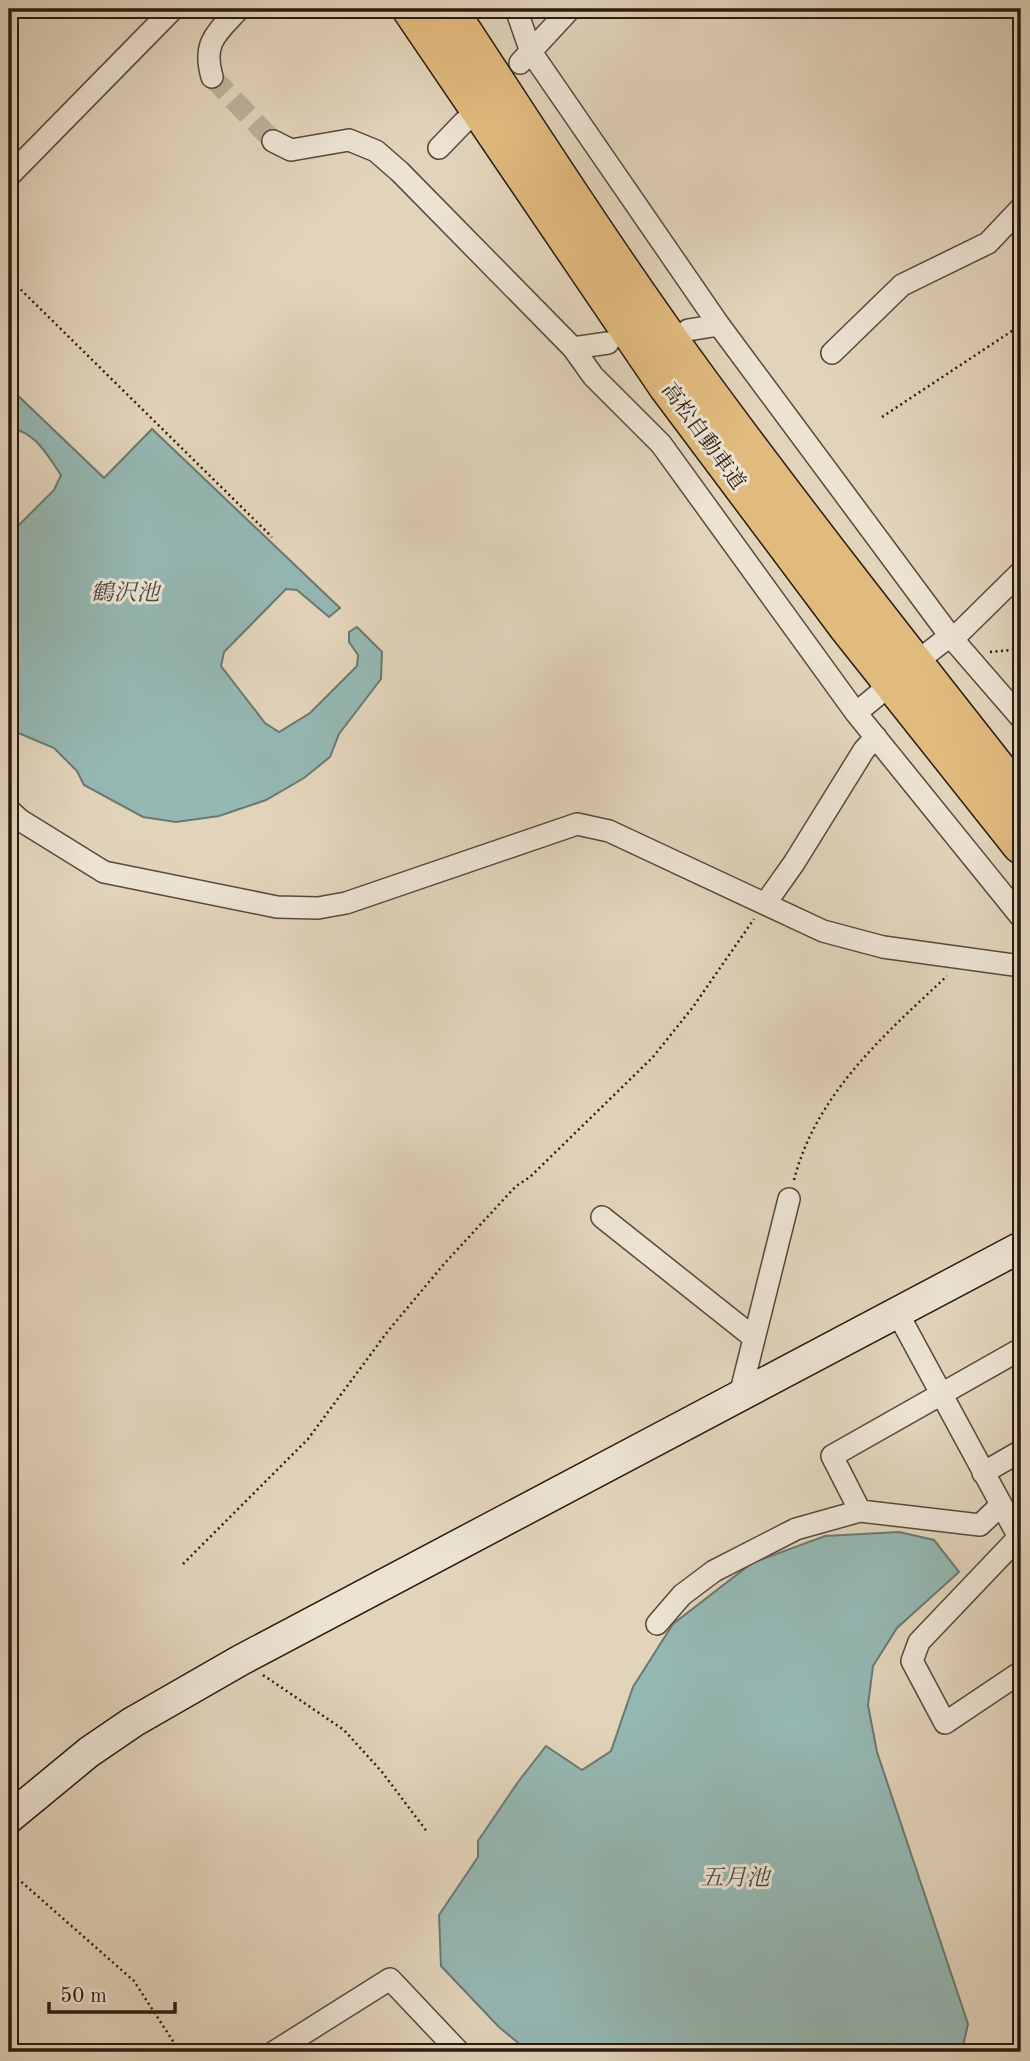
<svg xmlns="http://www.w3.org/2000/svg" width="1030" height="2061" viewBox="0 0 1030 2061" font-family="'Old Standard TT','Noto Serif JP',serif">
<rect width="100%" height="100%" fill="#e2d4bb"/>
<filter id="stains"><feTurbulence type="fractalNoise" baseFrequency=".00286" numOctaves="4"/><feColorMatrix values="0 0 0 0 .2 0 0 0 0 .09 0 0 0 0 .02 0 0 0 .5 -.17"/></filter>
<radialGradient id="worn" r=".72"><stop offset=".6" stop-color="#630" stop-opacity="0"/><stop offset="1" stop-color="#630" stop-opacity=".3"/></radialGradient>
<path fill="#95b8b3" stroke="#6a7971" stroke-width="2" d="M10,388L104,478L152,429L340,608L329,617L297,590L286,589L224,652L221,666L265,723L279,732L310,713L357,666L358,655L349,642V632L357,627L382,652L381,679L339,734L330,757L304,778L266,800L219,816L176,822L143,817L84,785L77,771L54,748L9,729V535L54,490L61,475C45,452 37,434 9,427Z
M899,1532L934,1540L959,1572L897,1628L873,1666L868,1705L877,1752L968,2024L963,2046L955,2052H529L499,2027L441,1966L439,1915L478,1857V1841L518,1782L546,1746L582,1770L611,1751L633,1687L673,1624L752,1563L825,1536Z"/>
<g fill="none" stroke-linecap="round" stroke-linejoin="round">
<path stroke="#bdaf99" stroke-width="21" stroke-dasharray="21 10" stroke-linecap="butt" d="M212,77L273,141"/>
<g stroke="#58493a" stroke-width="24">
<path id="street" d="M516,9L531,52L719,325L950,636L1021,718
M1019,9L1021,10
M520,63L570,9
M212,77C202,42 217,33 239,9
M273,141L291,150L349,140L376,151L400,172L573,348L593,376L661,444L856,713L1021,917
M439,148L464,122
M9,176L173,9
M688,330L719,325
M573,348L608,343
M832,353L902,285L988,243L1021,208
M953,639L1021,572
M928,653L950,636
M856,713L879,694
M9,810L20,820L104,872L277,907L318,908L346,903L577,824L609,831L823,931L883,947L1021,966
M765,904L794,863L864,750L876,737
M602,1217L753,1337
M897,1312L1021,1541
M740,1395L789,1199
M983,1473L1021,1451
M860,1511L832,1456L1021,1349
M1019,1537L919,1642L912,1661L945,1723L1021,1672
M657,1624L682,1595L714,1571L796,1529L860,1511L980,1525L1001,1505
M274,2052L390,1979L459,2052"/>
</g>
<g stroke="#2a1b0f" stroke-width="33">
<path id="secondary" d="M9,1818L89,1752L133,1722L241,1660L1021,1247"/>
</g>
<g stroke="#2a1b0f" stroke-width="40">
<path id="highway" d="M411,9L668,387L847,626L1021,845
M448,9C531,135 612,263 702,385C805,525 913,662 1021,799"/>
</g>
<path stroke="#2a1b0f" stroke-width="2.5" stroke-dasharray="2 3.5" stroke-linecap="butt" d="M9,278L272,537
M882,417L1021,325
M990,652L1021,649
M794,1180C816,1094 884,1035 947,976
M183,1564L308,1439L388,1331L444,1264L516,1186L530,1177L653,1057L693,1007L754,919
M263,1675L344,1730L382,1772L428,1833
M9,1871L134,1981L180,2052"/>
<use href="#street" stroke="#ece3d3" stroke-width="21"/>
<use href="#secondary" stroke="#ece3d3" stroke-width="30"/>
<use href="#highway" stroke="#e1ba7e" stroke-width="37"/>
</g>
<g text-anchor="middle" stroke-width="6" stroke-linejoin="round" paint-order="stroke">
<g font-size="21" fill="#2a1b0f" stroke="#ece3d3">
<text transform="translate(704 436) rotate(54)" y="7">高松自動車道</text>
</g>
<g font-size="23" font-style="italic" fill="#4a4a40" stroke="#ece3d3">
<text x="125" y="600">鶴沢池</text>
<text x="735" y="1885">五月池</text>
</g>
</g>
<rect width="1030" height="2061" fill="none" stroke="#e2d4bb" stroke-width="35"/>
<rect x="10" y="10" width="1009" height="2040" fill="none" stroke="#2a1b0f" stroke-width="3.5"/>
<rect x="18" y="18" width="995" height="2026" fill="none" stroke="#2a1b0f" stroke-width="2"/>
<path d="M49 2002v10h126v-10" fill="none" stroke="#2a1b0f" stroke-width="3.5"/>
<text x="60" y="2002" font-size="21" fill="#2a1b0f" stroke="#ece3d3" stroke-width="5" paint-order="stroke">50 m</text>
<rect width="100%" height="100%" filter="url(#stains)"/>
<rect width="100%" height="100%" fill="url(#worn)"/>
</svg>
